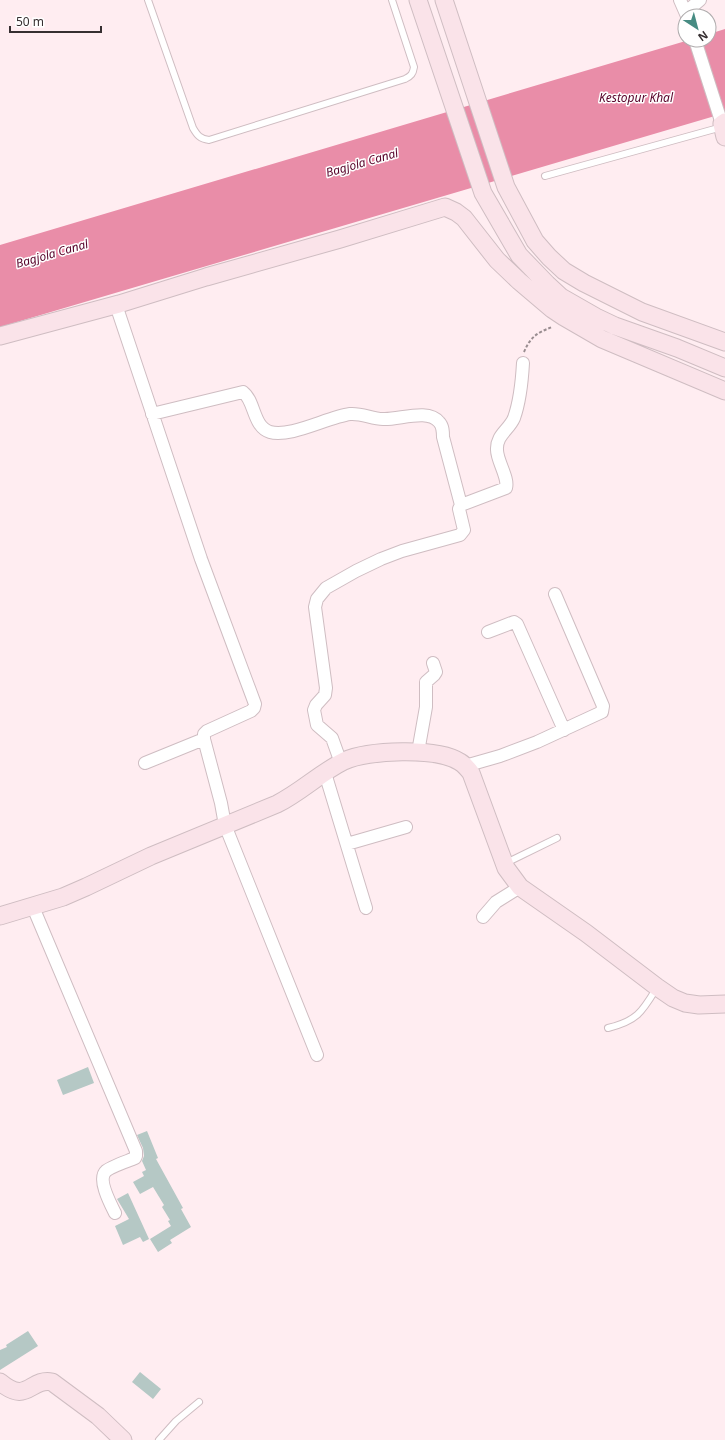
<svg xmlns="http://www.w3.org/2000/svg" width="725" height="1440" viewBox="0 0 725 1440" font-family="'Noto Sans',sans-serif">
<rect width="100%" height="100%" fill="#ffedf1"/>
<path fill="#e98da8" d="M725,29V113L0,327V245L689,40H709V34Z"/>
<path fill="#b5c8c5" d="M88,1067L94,1083L63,1095L57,1080Z
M147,1131L158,1158L156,1159L183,1208L181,1209L191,1227L170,1240L172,1243L158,1252L150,1239L171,1226L168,1221L170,1220L162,1207L164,1205L153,1187L140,1194L133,1182L144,1176L142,1172L146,1170L142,1161L144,1156L143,1148L137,1135Z
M128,1193L149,1239L143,1242L140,1237L123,1245L115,1226L129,1219L117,1199Z
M28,1331L38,1346L0,1370V1350L7,1347L6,1345Z
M140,1372L161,1389L153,1399L132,1382Z"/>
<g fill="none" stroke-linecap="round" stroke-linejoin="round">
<g stroke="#cfbdc2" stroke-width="8">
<path id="lane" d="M148,0L193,128C197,135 200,139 209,140L405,79C411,76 413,74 414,67L392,0
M545,176L722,127
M506,863L557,838
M608,1028C637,1021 642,1012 656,989
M159,1440L176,1421L199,1402"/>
</g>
<g stroke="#cfbdc2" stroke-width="14">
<path id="street" d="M680,0L687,16
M686,12L700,0
M695,40L722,124
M116,305L201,559L255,704L254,708L251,711L207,731L204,734V739L221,803L225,825L317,1055
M152,414L243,392C255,401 253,427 270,432C290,438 328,417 350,414C362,413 372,419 383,419C399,420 428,408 439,422C443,426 443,432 443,437L461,505
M488,632L514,622L517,624L564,730
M418,752L426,707V682L434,675L436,672L433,663
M145,763L204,739
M341,763L332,738L317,725L314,710L316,705L325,695L326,688L315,607L317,599L326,588L356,571L381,559L402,551L460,535L464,530L459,509L461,505L506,488C509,478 497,461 497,450C496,435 509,430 514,418C520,401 522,381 523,363
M465,766L500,756L537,742L602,712L603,706L555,594
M325,773L366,908
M347,844L406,827
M33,907L136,1151V1156L135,1158C128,1161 110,1167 106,1171C97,1179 111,1205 115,1213
M483,917L496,902L520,887"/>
</g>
<g stroke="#cfbdc2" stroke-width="19">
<path id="secondary" d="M418,0L483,193L519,255L547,284L561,297L596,317L615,326L677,348L725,368
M444,0L506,187L535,241L549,257L564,271L584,283L642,312L725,342
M725,122L722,124L725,137
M0,336L119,304L206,277L340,239L445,207L456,212L464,218L497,260L519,281L552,309L564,317L602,339L725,391
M0,916L63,897L86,887L151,856L277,804C301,792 320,773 344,761C368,750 437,747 460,762C465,765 468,769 471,773L506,868L520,887L586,933L657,987L673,998L685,1003L699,1005L725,1004
M0,1382C28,1405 29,1378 52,1382L98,1416L123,1440"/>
</g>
<path stroke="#998d90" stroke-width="2" stroke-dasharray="3 2" stroke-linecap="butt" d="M524,352C531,336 537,333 552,327"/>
<use href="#lane" stroke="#fff" stroke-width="6"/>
<use href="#street" stroke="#fff" stroke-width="12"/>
<use href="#secondary" stroke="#fae3e9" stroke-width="17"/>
</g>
<g text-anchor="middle" stroke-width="3" stroke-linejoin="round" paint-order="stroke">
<g font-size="12" font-style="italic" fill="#570229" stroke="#fff">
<text x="636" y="102">Kestopur Khal</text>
<text transform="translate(362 163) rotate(-16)" y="4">Bagjola Canal</text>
<text transform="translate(52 254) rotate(-16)" y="4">Bagjola Canal</text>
</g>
</g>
<g transform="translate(697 28) rotate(144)"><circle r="19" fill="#ffffff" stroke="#afacad"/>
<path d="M0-3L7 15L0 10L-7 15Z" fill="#478c83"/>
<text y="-6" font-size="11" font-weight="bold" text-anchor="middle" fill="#362f31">N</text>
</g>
<path d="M10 26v6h91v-6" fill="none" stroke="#362f31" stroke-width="2"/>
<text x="16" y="26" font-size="12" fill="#362f31" stroke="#ffffff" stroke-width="3" paint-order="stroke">50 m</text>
</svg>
